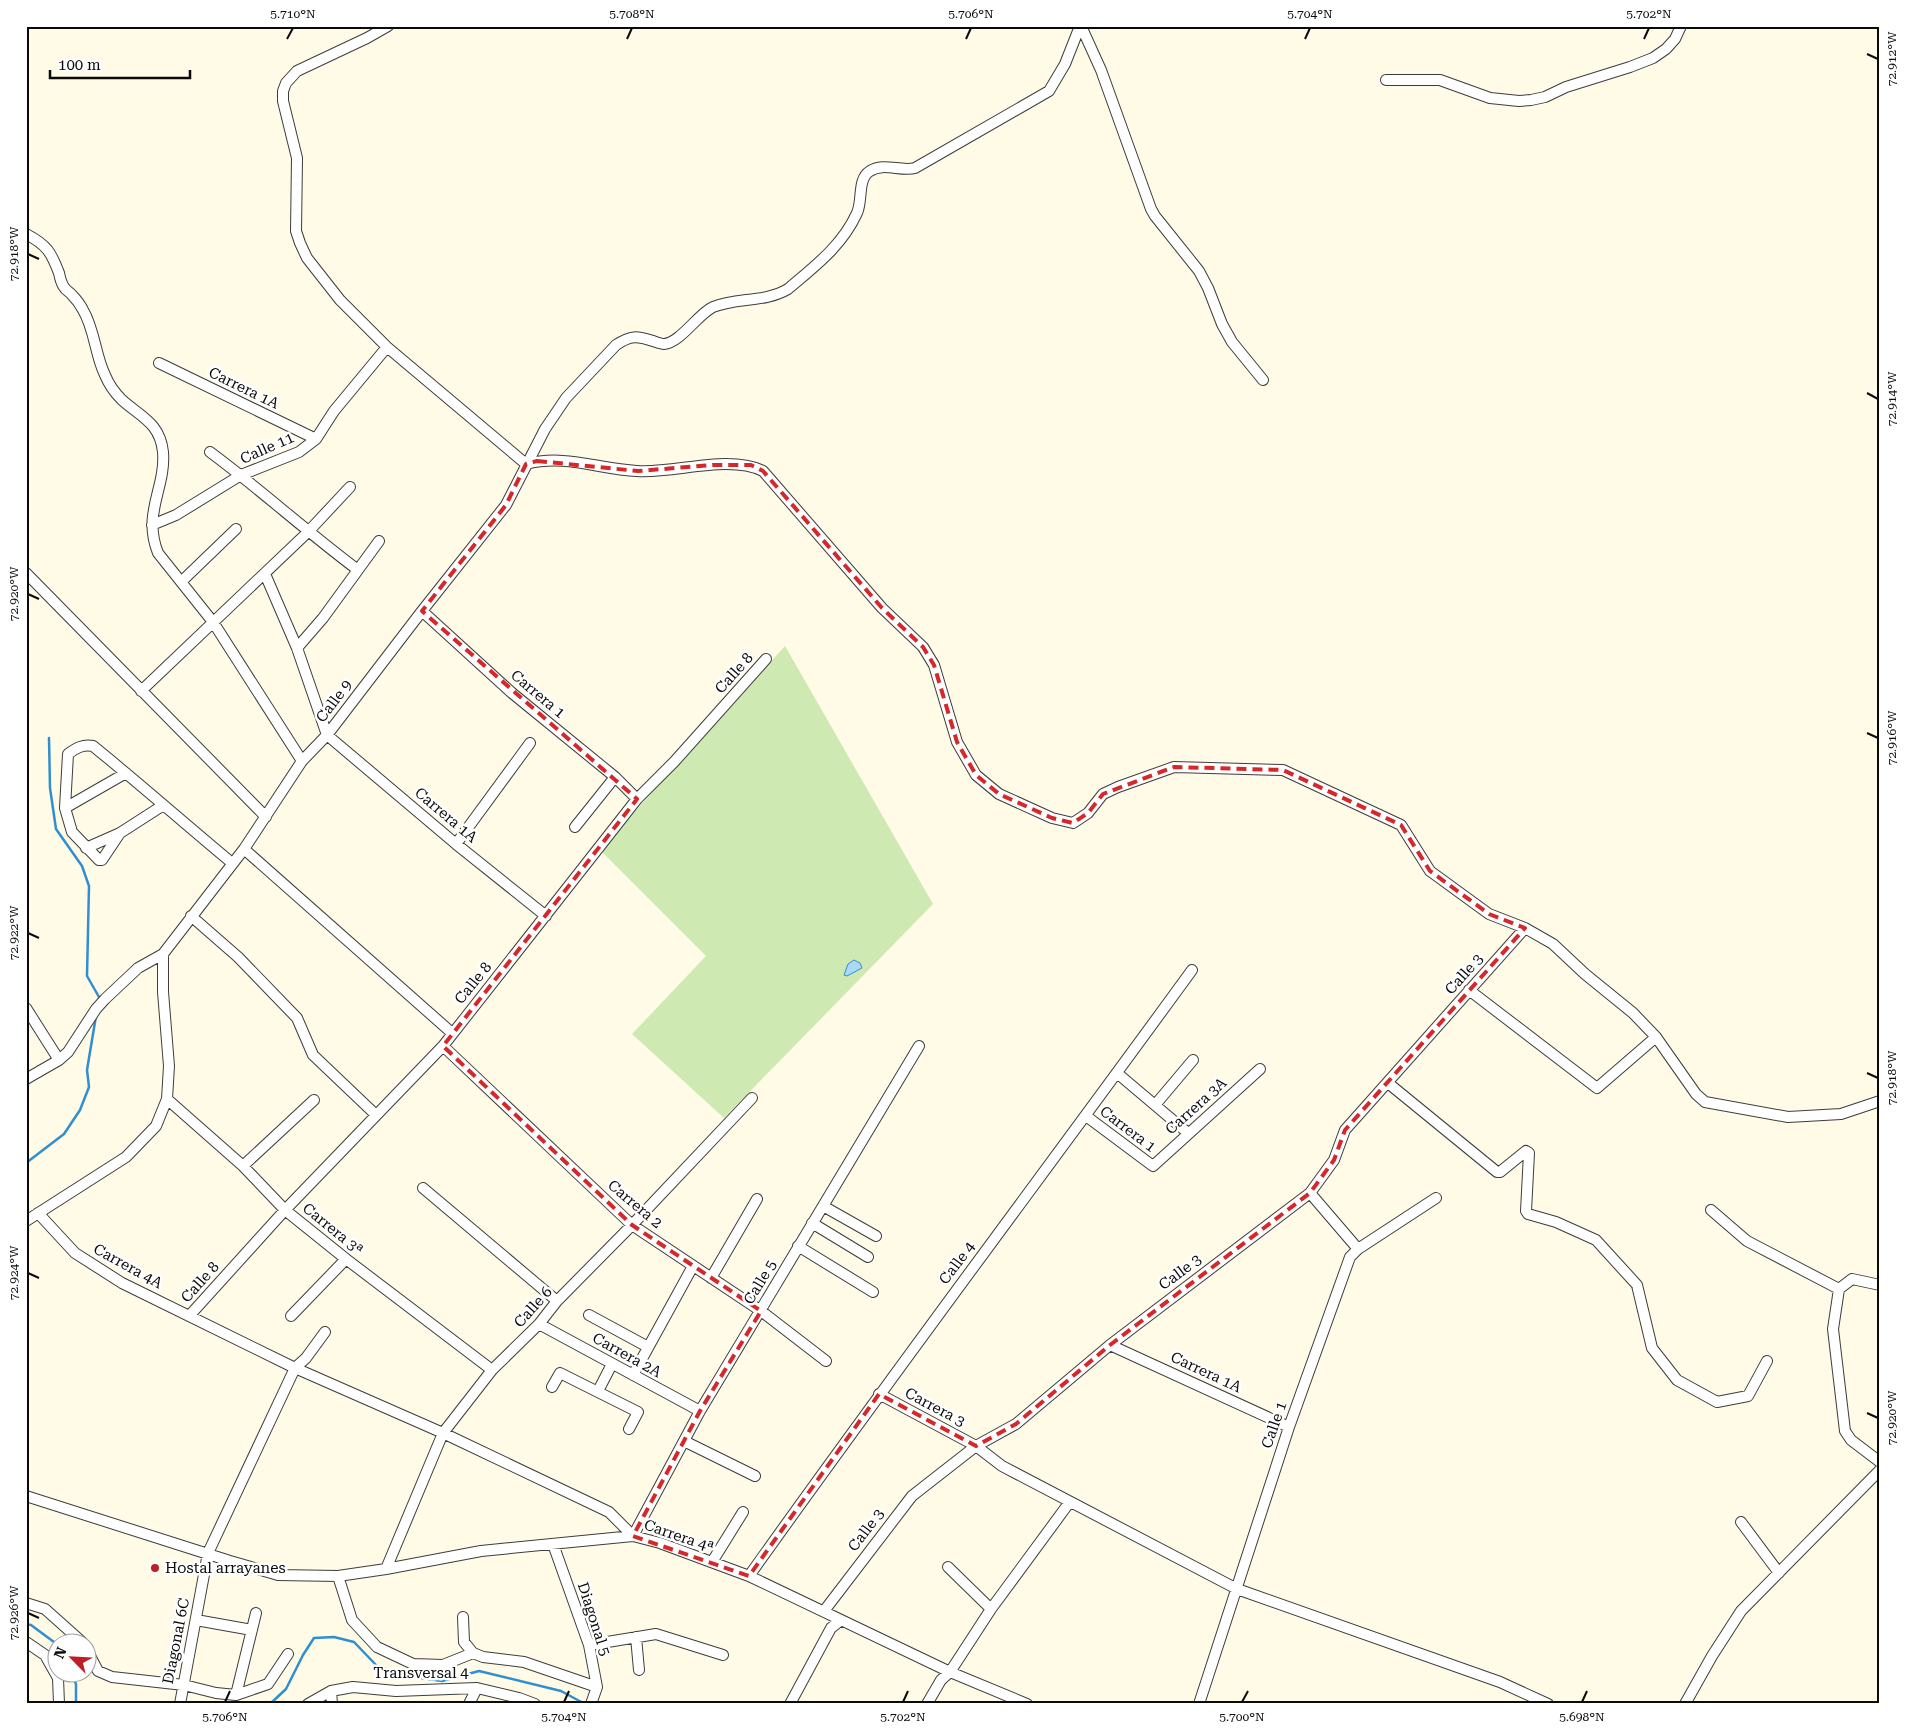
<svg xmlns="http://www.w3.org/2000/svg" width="1906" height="1730" viewBox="0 0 1906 1730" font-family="'Roboto Serif',serif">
<rect width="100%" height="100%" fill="#fffbe7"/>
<path fill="#cee9b1" d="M785,646L933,904L724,1118L632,1034L706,956L600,850Z"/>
<path fill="#abdaf8" stroke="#308fd1" d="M854,960L860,963L862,968L847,976L844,975L848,964Z"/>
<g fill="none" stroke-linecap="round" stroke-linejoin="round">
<path stroke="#308fd1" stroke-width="2.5" d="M49,738L50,788L56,829L82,866L89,886L87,976L99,997V1001
M26,1163L64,1134L80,1110L89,1087L87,1070L96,1016
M26,1624L31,1625L58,1645
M70,1672L76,1684V1704
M270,1704L286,1689L303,1655L314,1638L334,1637L354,1642L377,1666L407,1676L442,1681L479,1671L561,1691L585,1704"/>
<g stroke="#3d3d3d" stroke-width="12">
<path id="minor" d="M388,26L367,38L297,71L286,83L283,91V101L297,158L296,231L300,243L307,258L340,300L387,347L526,464
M1081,26L1101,70L1151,209L1155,216L1199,271L1208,288L1222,324L1232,342L1263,380
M1386,80H1440L1490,98L1519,101L1531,100L1545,97L1566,87L1630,67L1653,58L1666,49L1675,39L1681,26
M26,234C47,245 51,252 59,273C60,278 61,283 64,287C66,291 70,292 72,295C76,299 81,306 83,310C95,330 95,355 105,375C109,385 115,393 122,400C141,417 160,423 163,452C166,488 142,513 158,553L213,622L302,761
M159,363L316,439
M210,452C260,489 307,532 358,570
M526,464C565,454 598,469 637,471C674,474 728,454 763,471L882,608L923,647L934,665L957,742L976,775L999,794L1052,818L1073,823L1088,813L1103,794L1118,787L1174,767L1283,770L1401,825L1430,871L1489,914L1525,928L1553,944L1585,974L1633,1013L1656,1037L1696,1094L1705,1102L1788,1117L1841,1114L1880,1101
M152,525L176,515L241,475L299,452L316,439L334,411L387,347
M26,573L266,817
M265,574L297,648L327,735
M182,581L236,529
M422,611L512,693L615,777L637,799
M297,648L323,618L379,541
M141,691L308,532L350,487
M327,735L456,844L546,916
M65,808L126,773
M575,827L615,777
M120,833L102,860H99L72,832L65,808L68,754C76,748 83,744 93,746C140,784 185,824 232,863
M456,844L530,743
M86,848L120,833L162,806
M244,849L452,1033
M191,916L238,957L297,1018L313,1055L376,1115
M1469,990L1597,1088L1656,1037
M26,1008L59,1060
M443,1046L632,1225L761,1311L826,1361
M1117,1073L1188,1133
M26,1079L59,1060L68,1052L96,1009L105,999L138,968L163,954L244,849L302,761L327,735L422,611L506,505L545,429L566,398L616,345C631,335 637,336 653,341C656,342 661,344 664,344C680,343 698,314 713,307C737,297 764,303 788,289C815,266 842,246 857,213C863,200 857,179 870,171C883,162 901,172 915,168L1049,91L1065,64L1080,26
M1388,1083L1497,1172H1500L1526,1151L1529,1153L1526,1211L1528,1214L1556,1222L1596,1240L1637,1285L1652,1348L1677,1380L1717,1402L1748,1396L1767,1361
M167,1099L243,1166L285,1210L346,1259L492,1370
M1155,1105L1193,1060
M1086,1116L1153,1166L1260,1069
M243,1166L314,1100
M423,1188L557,1301
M1310,1193L1358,1249
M823,1206L876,1236
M1711,1210L1747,1241L1839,1289
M38,1213L75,1253L122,1283L295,1368L443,1433L609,1512L633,1536
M26,1221L126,1157L156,1126L167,1099L169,1066L163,992V954
M812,1223L868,1257
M798,1246L873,1292
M711,1278L757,1199
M1880,1285L1852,1279L1839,1289L1833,1329L1845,1431L1851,1440L1880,1462
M190,1315L285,1210L443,1046L637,799L674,762L766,659
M589,1315L648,1347
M291,1316L346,1259
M539,1324L700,1411
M1110,1345L1289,1427
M633,1375L693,1266
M552,1387L560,1373L638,1412L629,1429
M598,1391L612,1364
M879,1394L976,1446L1002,1466L1237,1589L1500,1682L1548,1704
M684,1441L755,1476
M26,1496L230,1561L278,1575L338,1576L386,1569L481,1551L633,1536L660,1543L749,1576L950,1672L1027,1704
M1741,1522L1779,1573
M633,1536L700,1411L919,1046
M553,1544L589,1645L597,1687L591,1704
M712,1562L743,1512
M948,1567L991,1609
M386,1569L443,1433L492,1370L539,1324L557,1301L632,1225L752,1098
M338,1576L352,1620L377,1647L413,1664L443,1665L473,1653
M749,1576C894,1372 1045,1172 1192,970
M26,1603L45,1609L82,1642
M824,1611L912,1496L976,1446L1016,1424L1110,1345L1310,1193L1334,1160L1345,1130L1525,928
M463,1617L464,1642L473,1653L483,1657L524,1662L597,1687
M196,1620L252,1630
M636,1637L639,1670
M26,1642L45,1655L58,1678L59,1704
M589,1645L656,1634L723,1655
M88,1652L98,1671L112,1677L184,1685L216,1693L236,1695L268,1684L288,1654
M331,1691L332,1704
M236,1695L256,1613
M180,1704L208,1553L295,1368L306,1358L325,1332
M308,1704L331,1691L353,1687L396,1691L477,1688L519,1698L535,1704
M469,1704L477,1688
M790,1704L831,1628L841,1620
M927,1704L941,1680L950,1672L991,1609L1069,1503
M1199,1704L1289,1427L1350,1257L1358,1249L1436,1198
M1685,1704L1712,1656L1741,1611L1880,1470"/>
</g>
<use href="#minor" stroke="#fff" stroke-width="10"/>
</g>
<path fill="none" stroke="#d62828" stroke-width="4" stroke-dasharray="10 6" stroke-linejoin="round" d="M537,461L638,471L713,465H751L763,471L882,608L923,647L934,665L957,742L976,775L999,794L1052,818L1073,823L1088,813L1103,794L1174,767L1283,770L1401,825L1430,871L1489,914L1525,928L1345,1130L1334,1160L1310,1193L1110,1345L1016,1424L976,1446L879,1394L749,1576L633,1536L700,1411L761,1311L632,1225L443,1046L637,799L422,611L506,505L526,464Z"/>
<path fill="none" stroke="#0a0a0a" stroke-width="2" d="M287,39L293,28M627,39L632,28M966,39L971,28M1305,39L1310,28M1644,39L1649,28M1867,54L1878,59M28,254L39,259M1867,393L1878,399M28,594L39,599M1867,733L1878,738M28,933L39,938M1867,1073L1878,1078M28,1273L39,1278M1867,1413L1878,1418M28,1613L39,1618M225,1702L230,1691M564,1702L569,1691M903,1702L908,1691M1242,1702L1248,1691M1582,1702L1587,1691"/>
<circle fill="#bd1f26" stroke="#fff" stroke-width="2" cx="155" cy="1568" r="5"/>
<g text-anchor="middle" stroke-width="5" stroke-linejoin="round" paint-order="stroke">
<g font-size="15" fill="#0a0a0a" stroke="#fff">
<text transform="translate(244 388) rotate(26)" y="5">Carrera 1A</text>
<text transform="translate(267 448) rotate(-24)" y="5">Calle 11</text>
<text transform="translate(734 673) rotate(-48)" y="5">Calle 8</text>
<text transform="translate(538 694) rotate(40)" y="5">Carrera 1</text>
<text transform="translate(334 701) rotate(-53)" y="5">Calle 9</text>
<text transform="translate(446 815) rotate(40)" y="5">Carrera 1A</text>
<text transform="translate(1464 974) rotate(-48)" y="5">Calle 3</text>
<text transform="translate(473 983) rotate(-51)" y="5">Calle 8</text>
<text transform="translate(1196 1106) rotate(-42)" y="5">Carrera 3A</text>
<text transform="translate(1128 1129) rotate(37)" y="5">Carrera 1</text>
<text transform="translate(635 1204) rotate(40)" y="5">Carrera 2</text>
<text transform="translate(333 1229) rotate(39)" y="5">Carrera 3ª</text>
<text transform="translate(957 1263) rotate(-53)" y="5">Calle 4</text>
<text transform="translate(128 1266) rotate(29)" y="5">Carrera 4A</text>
<text transform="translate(1180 1272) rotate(-37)" y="5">Calle 3</text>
<text transform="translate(200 1282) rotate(-48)" y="5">Calle 8</text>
<text transform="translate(760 1282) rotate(-59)" y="5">Calle 5</text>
<text transform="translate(533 1307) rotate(-48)" y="5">Calle 6</text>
<text transform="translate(627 1355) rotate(29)" y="5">Carrera 2A</text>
<text transform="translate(1206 1372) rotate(25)" y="5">Carrera 1A</text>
<text transform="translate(935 1407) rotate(28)" y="5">Carrera 3</text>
<text transform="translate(1274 1425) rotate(-71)" y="5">Calle 1</text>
<text transform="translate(866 1530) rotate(-53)" y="5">Calle 3</text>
<text transform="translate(679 1536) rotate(19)" y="5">Carrera 4ª</text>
<text transform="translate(594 1619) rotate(72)" y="5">Diagonal 5</text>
<text transform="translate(176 1641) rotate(-79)" y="5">Diagonal 6C</text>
<text x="421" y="1678">Transversal 4</text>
</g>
<g font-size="15" fill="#0a0a0a" stroke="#fff" text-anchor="start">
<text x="165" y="1573">Hostal arrayanes</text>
</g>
</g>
<rect width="1906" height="1730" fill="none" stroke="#ffffff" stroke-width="55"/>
<g transform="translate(72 1658) rotate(294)"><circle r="24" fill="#ffffff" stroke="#9d9d9d"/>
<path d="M0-4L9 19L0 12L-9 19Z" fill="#bd1f26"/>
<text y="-8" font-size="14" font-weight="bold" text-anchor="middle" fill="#0a0a0a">N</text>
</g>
<path d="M50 70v8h140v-8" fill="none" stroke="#0a0a0a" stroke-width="2.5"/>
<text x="58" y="70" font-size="15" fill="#0a0a0a" stroke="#ffffff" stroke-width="4" paint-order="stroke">100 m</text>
<rect x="28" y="28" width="1850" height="1674" fill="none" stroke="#0a0a0a" stroke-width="2"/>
<g font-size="12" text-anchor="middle" fill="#0a0a0a">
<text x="293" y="18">5.710°N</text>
<text x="632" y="18">5.708°N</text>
<text x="971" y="18">5.706°N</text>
<text x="1310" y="18">5.704°N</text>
<text x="1649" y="18">5.702°N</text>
<text transform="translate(1892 59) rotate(-90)" y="4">72.912°W</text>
<text transform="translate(14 254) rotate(-90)" y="4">72.918°W</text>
<text transform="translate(1892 399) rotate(-90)" y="4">72.914°W</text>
<text transform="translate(14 594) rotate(-90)" y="4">72.920°W</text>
<text transform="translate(1892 738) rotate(-90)" y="4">72.916°W</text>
<text transform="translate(14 933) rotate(-90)" y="4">72.922°W</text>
<text transform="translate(1892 1078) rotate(-90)" y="4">72.918°W</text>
<text transform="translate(14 1273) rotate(-90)" y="4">72.924°W</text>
<text transform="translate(1892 1418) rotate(-90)" y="4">72.920°W</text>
<text transform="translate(14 1613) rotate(-90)" y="4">72.926°W</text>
<text x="225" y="1721">5.706°N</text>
<text x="564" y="1721">5.704°N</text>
<text x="903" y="1721">5.702°N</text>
<text x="1242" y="1721">5.700°N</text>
<text x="1582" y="1721">5.698°N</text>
</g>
</svg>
